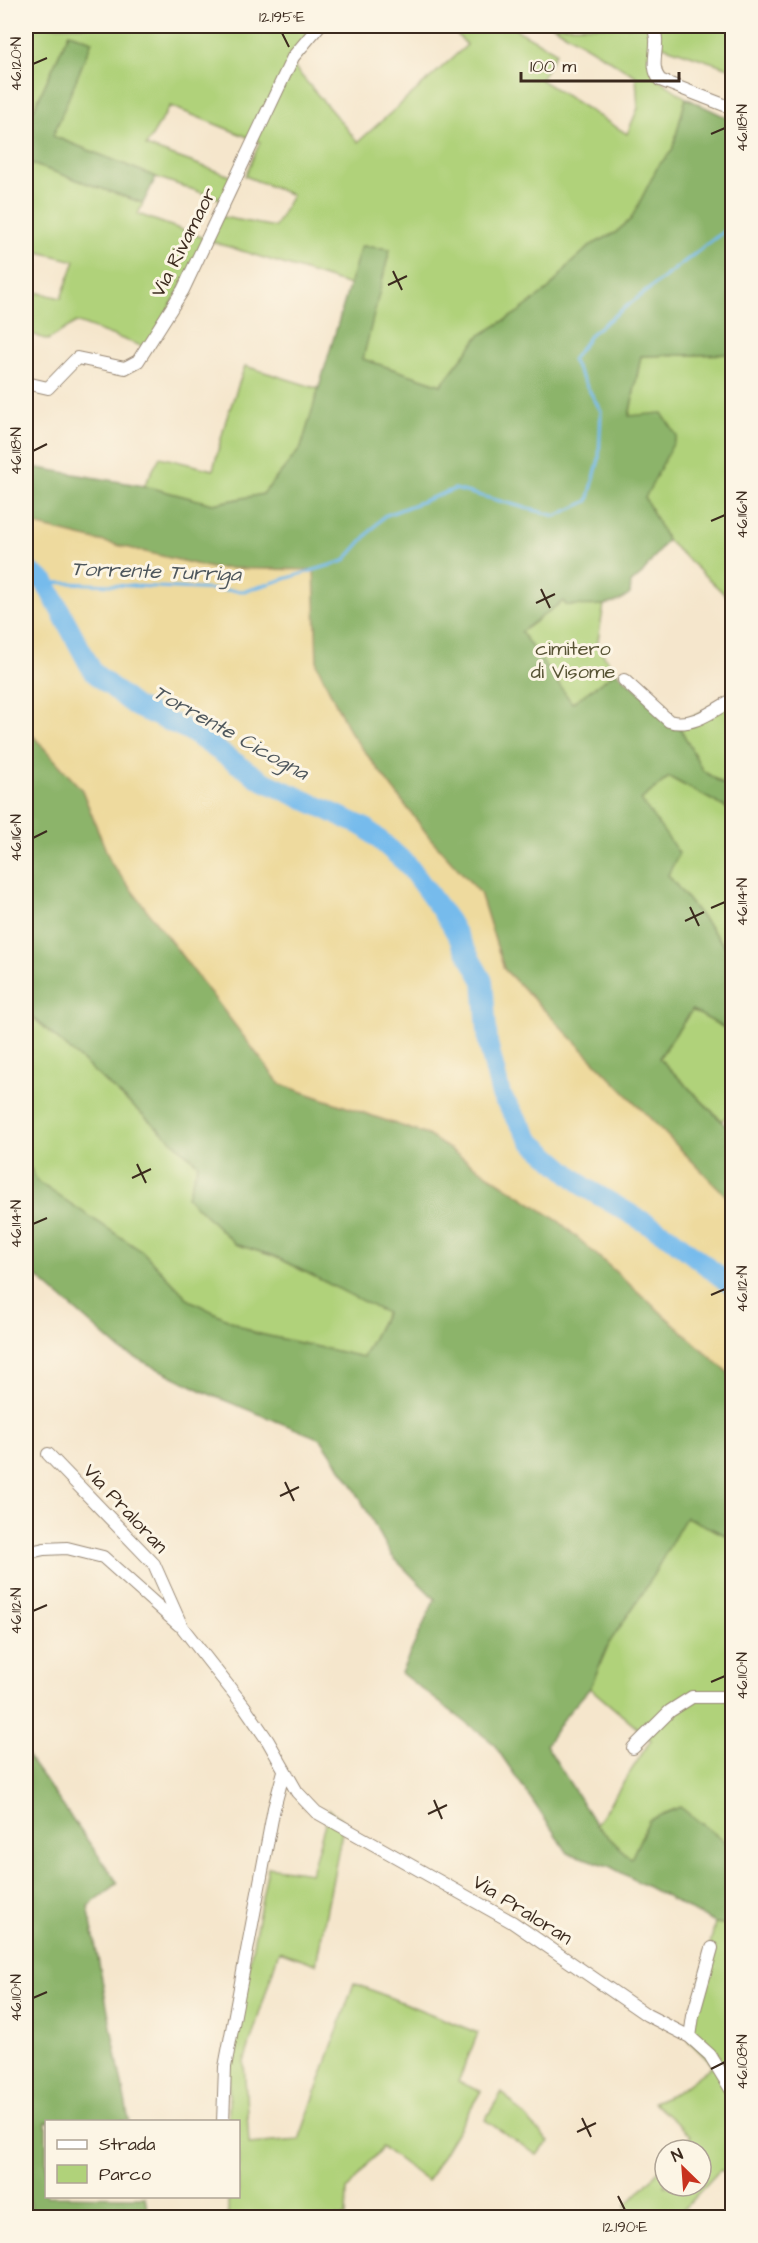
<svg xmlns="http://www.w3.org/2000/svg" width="758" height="2243" viewBox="0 0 758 2243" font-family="'Architects Daughter',sans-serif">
<rect width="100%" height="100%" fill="#fcf5e5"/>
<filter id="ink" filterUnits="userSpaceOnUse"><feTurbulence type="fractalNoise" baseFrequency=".0167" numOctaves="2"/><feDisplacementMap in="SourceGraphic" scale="12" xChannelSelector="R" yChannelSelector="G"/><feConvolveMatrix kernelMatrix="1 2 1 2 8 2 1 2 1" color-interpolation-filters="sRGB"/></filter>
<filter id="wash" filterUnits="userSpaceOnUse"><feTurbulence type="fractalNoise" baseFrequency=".008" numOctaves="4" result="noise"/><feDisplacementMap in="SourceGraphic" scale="24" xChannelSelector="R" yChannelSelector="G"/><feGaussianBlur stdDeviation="1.35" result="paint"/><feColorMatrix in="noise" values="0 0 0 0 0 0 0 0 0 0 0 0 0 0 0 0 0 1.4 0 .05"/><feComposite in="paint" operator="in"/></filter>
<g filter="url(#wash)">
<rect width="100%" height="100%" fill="#f5e6cc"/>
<path fill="#b0d27a" stroke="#767e4c" stroke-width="1.5" d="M26,26H320L293,66L358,142L467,45L449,26H510L556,52L541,80L627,134L638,108L636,76L553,26H654L658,28L660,26H732V69L660,45L654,76L686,98L672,151L658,167L631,219L615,233L591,245L570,264L549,289L517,313L479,336L441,385L362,359L390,249L361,246L350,285L207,240L147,348L76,322L48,340L26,332V290L61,298L75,261L26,249V162L143,203L138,214L207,239L218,216L275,227L292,195L245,176L260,142L170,106L146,146L236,178L226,201L156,177L52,136L92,41L69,33L26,126Z
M732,354V601L667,540L645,498L629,417L641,356Z
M245,366L319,389L301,448L263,494L213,504L144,486L160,457L213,470L226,420Z
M563,601L566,605H604L597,646L616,672L572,704L520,632Z
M732,698V790L703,771L678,724Z
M669,777L732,811V955L668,875L641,800Z
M692,1010L732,1032V1110L722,1121L659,1058Z
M26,1011L198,1164L235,1244L273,1256L386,1312L363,1357L255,1333L189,1300L143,1252L38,1182L26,1161Z
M686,1516L732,1538V1847L680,1807L649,1820L631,1859L596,1825L651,1740L590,1688L609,1643L644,1591Z
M329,1809L344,1822L316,1964L279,1951L244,2062L249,2144L299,2140L354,1983L478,2033L458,2082L481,2091L427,2181L382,2147L347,2190L346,2217L228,2218V2197L238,2196V2122L229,2121V2069L268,1867L311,1873Z
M715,1923L732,1925V2176L720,2170L676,2217H638L625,2206L665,2164V2186H701V2150H678L691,2136L653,2102L677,2092L713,2065L688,2040Z
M502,2092L549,2142L537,2155L485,2120Z"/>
<path fill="#8cb46a" stroke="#646f44" stroke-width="1.5" d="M69,33L92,41L53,136L156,177L143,203L26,162V126Z
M686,98L732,120V354L641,356L629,416L662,413L677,436L645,498L667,540L642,574L631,583L630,594C613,609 588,605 566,605L563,601L521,632L572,703L616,672L678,724L703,771L732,790V811L669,777L641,800L679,853L668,875L732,955V1032L692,1010L659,1058L732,1132V1202L504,969L480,893L430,838L349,731L317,665L314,570L211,568L26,523V466L144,486L213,504L263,494L301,448L361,246L390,249L363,359L441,385L479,336L517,313L549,289L570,264L591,245L615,233L631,219L658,166L672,151Z
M26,728L82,790L111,863L280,1084L428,1135L560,1222L732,1376V1538L686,1517L644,1591L609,1643L590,1688L562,1720L546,1745L596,1825L631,1859L649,1820L680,1807L732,1847V1925L715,1923L609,1866L568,1853L493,1743L401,1673L435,1599L392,1556L353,1486L321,1439L209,1394L122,1351L26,1267V1161L38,1182L143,1252L189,1300L255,1333L363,1357L386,1313L274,1256L235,1244L187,1197L198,1164L26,1011Z
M26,1754L118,1883L88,1906L129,2121L46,2122V2196L145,2197L147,2209L153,2217H32L26,2187Z"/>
<path fill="#eeda9e" stroke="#94825e" stroke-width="1.5" d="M26,523L211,568L314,570L317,665L349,731L430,838L480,893L504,969L732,1202V1376L560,1222L428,1135L280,1084L111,863L82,790L26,728Z"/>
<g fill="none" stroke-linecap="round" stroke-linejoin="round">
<path stroke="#76bbec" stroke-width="3" d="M45,582L245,591L344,561L384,516L455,489L556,516L588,501L599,459L601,411L572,360L592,333L732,225"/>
<path stroke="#76bbec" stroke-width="20" d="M26,569L45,582L93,672L136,707L188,730L261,780L366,828L408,865L449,921L483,981L488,1043L501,1095L531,1141L586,1188L670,1237L732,1286"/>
</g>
</g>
<g filter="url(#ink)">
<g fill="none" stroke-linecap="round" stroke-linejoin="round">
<g stroke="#988875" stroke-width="14">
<path id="minor" d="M652,26C663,43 647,64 660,80L732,108
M26,383L48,388L77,358L125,368L138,361L183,290L293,57L319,26
M624,680L669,721C692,728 713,711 732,700
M48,1454L154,1564L182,1627L244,1706L268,1741L297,1792L316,1812L512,1922L647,2015L690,2037L710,2055L732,2091
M26,1553L44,1549L67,1548L103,1557L179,1625
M633,1748L670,1711L692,1697H732
M690,2037L693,2016L712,1948
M223,2122L225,2067L274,1808L284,1771"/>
</g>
<use href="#minor" stroke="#fff" stroke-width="12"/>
</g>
</g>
<path fill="none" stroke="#3b2a1e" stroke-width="2" d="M282,33L289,47M33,64L47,58M711,134L725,128M393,271L402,290M388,285L407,276M33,451L47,444M711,521L725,515M541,589L550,608M536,603L555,594M33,838L47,831M690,907L699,926M711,908L725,902M685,921L704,912M137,1164L146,1183M132,1178L151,1169M33,1224L47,1218M711,1295L725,1289M285,1482L294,1501M280,1496L299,1487M33,1611L47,1605M711,1682L725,1676M434,1800L442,1819M428,1814L447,1805M33,1998L47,1992M711,2069L725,2062M582,2118L591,2137M577,2132L596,2123M618,2196L625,2210"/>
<g text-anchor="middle" stroke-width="6" stroke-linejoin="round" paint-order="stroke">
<g font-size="20" fill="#3b2a1e" stroke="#fcf5e5">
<text transform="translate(183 242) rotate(-63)" y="7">Via Rivamaor</text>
<text transform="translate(126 1508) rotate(47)" y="7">Via Praloran</text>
<text transform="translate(523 1909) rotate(32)" y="7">Via Praloran</text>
</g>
<g font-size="20" fill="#585435" stroke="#fcf5e5">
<text x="573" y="655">cimitero<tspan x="573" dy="23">di Visome</tspan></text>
</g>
<g font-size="21" font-style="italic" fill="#4d565c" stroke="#fcf5e5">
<text transform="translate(156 571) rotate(2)" y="7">Torrente Turriga</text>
<text transform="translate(231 732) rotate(29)" y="7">Torrente Cicogna</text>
</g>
</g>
<rect width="758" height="2243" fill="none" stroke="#fcf5e5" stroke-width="66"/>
<rect x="45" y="2120" width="195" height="78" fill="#fcf5e5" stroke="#afa495" stroke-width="1.5"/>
<rect x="57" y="2140" width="30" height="9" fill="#ffffff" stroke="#afa495" stroke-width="1.5"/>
<text x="99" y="2150" font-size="18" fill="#3b2a1e">Strada</text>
<rect x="57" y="2165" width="30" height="18" fill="#b0d27a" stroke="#afa495" stroke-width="1.5"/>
<text x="99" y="2180" font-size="18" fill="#3b2a1e">Parco</text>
<g transform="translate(683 2168) rotate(335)"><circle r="28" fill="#fcf5e5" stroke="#afa495" stroke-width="1.5"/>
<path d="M0-4.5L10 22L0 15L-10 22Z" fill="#c8321e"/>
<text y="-9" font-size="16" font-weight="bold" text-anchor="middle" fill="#3b2a1e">N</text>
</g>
<path d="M521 72v9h158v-9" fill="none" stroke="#3b2a1e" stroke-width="3"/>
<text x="530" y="72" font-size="18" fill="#3b2a1e" stroke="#fcf5e5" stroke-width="4.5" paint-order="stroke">100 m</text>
<rect x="33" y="33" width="692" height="2177" fill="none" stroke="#3b2a1e" stroke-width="2"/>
<g font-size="15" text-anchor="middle" fill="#3b2a1e">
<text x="282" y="22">12.195°E</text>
<text transform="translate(16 64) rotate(-90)" y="5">46.120°N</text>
<text transform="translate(742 128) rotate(-90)" y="5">46.118°N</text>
<text transform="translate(16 451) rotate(-90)" y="5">46.118°N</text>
<text transform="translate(742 515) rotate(-90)" y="5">46.116°N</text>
<text transform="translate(16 838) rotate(-90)" y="5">46.116°N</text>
<text transform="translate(742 902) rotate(-90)" y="5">46.114°N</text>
<text transform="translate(16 1224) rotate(-90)" y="5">46.114°N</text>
<text transform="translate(742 1289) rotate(-90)" y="5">46.112°N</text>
<text transform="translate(16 1611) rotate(-90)" y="5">46.112°N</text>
<text transform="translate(742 1676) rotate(-90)" y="5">46.110°N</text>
<text transform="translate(16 1998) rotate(-90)" y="5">46.110°N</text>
<text transform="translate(742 2062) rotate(-90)" y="5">46.108°N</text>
<text x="625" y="2232">12.190°E</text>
</g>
</svg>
